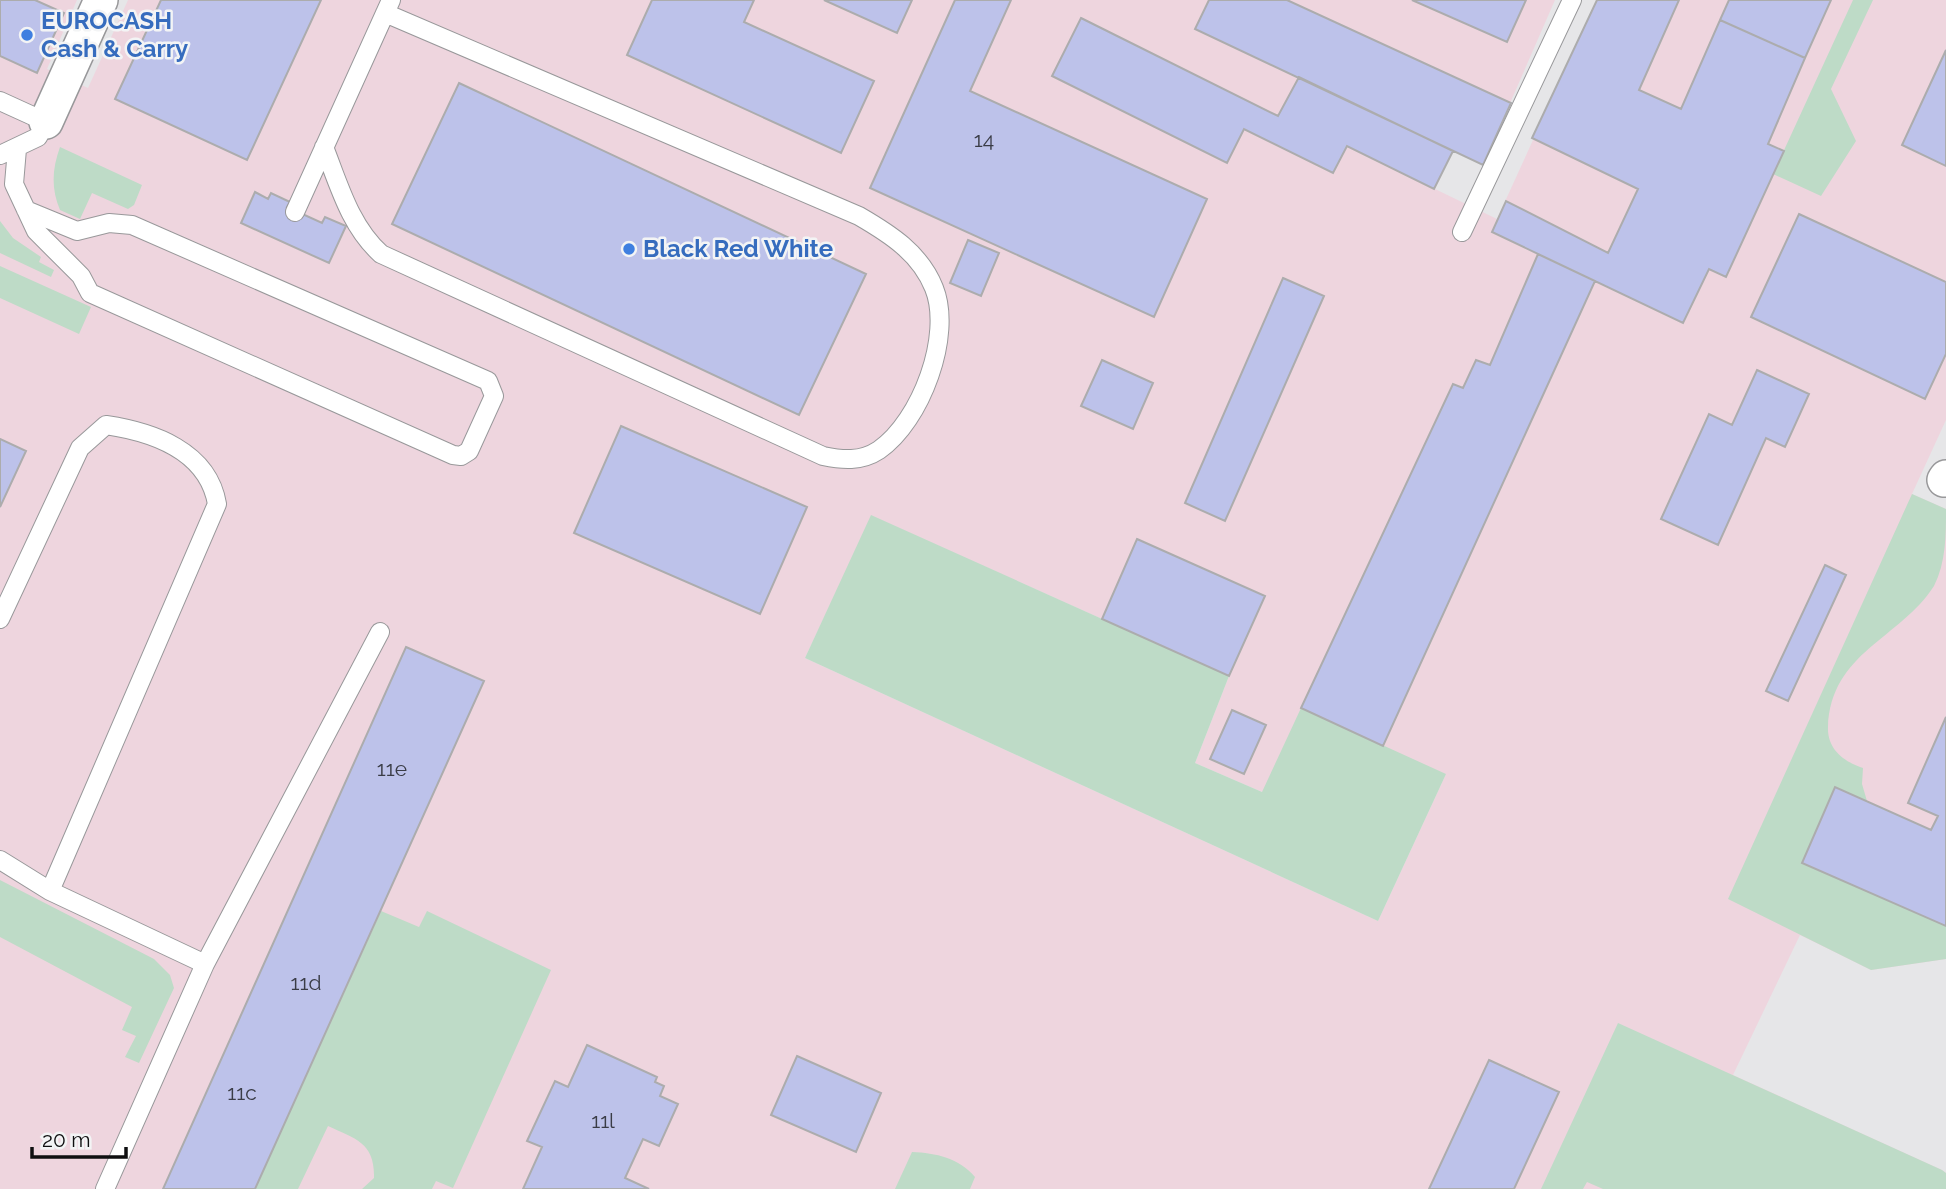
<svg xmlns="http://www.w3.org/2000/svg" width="1946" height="1189" viewBox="0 0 1946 1189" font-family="Raleway,sans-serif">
<rect width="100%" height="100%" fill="#e6e6e8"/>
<path fill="#eed5de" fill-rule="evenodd" d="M0,0H77L47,69L88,88L128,0H1555L1483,165L1453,151L1435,189L1497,219L1597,0H1946V420L1912,494L1946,509V959L1871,970L1800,935L1733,1075L1942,1170L1946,1173V1189H0ZM872,516L1229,676L1195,763L1262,792L1446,774L1378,921L805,658Z"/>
<path fill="#bedbc7" d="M1853,0H1873L1831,89L1856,141L1821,196L1773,174Z
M60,147L142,185L134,205L128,209L92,193L80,219L60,210C51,189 52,169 60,147Z
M0,221L13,238L41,257L39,262L54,270L51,277L0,253Z
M0,266L91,307L79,334L0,298Z
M1912,494L1946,509C1946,536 1946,562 1934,586C1900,639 1831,652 1828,727C1827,749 1844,762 1863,768L1862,784L1867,801L1835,787L1802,863L1946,926V959L1871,970L1728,899Z
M871,515L1229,676L1195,763L1262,792L1301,708L1446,774L1378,921L805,658Z
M0,880L154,959L170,975L174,988L139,1063L125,1057L136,1036L122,1030L132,1007L0,937Z
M381,911L419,927L427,911L551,970L453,1188L436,1181L432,1189H362L374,1178C375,1143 356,1139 328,1126L298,1189H255Z
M1618,1023L1942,1170L1946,1173V1189H1603L1587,1182L1583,1189H1541Z
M912,1152C936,1153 959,1158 975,1177L970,1189H895Z"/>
<path fill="#bdc2ea" stroke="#acacad" stroke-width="2" d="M0,0H35L64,13L37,73L0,56Z
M161,0H321L247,160L115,99Z
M652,0H754L744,22L874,81L841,153L627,55Z
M824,0H912L897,33Z
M955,0H1011L970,91L1207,199L1154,317L870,188Z
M1209,0H1287L1511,103L1483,165L1195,29Z
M1412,0H1526L1507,42Z
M1597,0H1679L1639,90L1681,109L1720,20L1805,58L1768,144L1784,151L1726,277L1709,269L1683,323L1492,232L1506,201L1608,253L1638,189L1532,138Z
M1729,0H1831L1805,58L1720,20Z
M1081,18L1278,116L1299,77L1453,151L1434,189L1347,146L1333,173L1244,129L1227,163L1052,76Z
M1946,50V166L1902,145Z
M459,83L866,274L799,415L392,224Z
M255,192L268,199L271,193L290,202L287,207L322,223L325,217L346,226L329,263L241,223Z
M1799,214L1946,282V354L1925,399L1751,317Z
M968,240L999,253L981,296L950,283Z
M1538,254L1595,281L1383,746L1301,708L1453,384L1463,388L1476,360L1490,365Z
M1283,278L1324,296L1225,521L1185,503Z
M1102,360L1153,383L1133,429L1081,406Z
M1757,370L1809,394L1785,447L1766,438L1718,545L1661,519L1709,414L1732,425Z
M621,426L807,507L760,614L574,533Z
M0,439L26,451L0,507Z
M1137,539L1265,596L1229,676L1102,619Z
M1825,565L1846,575L1788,701L1766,691Z
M406,647L484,681L255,1189H163Z
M1232,710L1266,725L1244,774L1210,759Z
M1946,717V926L1802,863L1835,787L1931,830L1938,816L1908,803Z
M587,1045L657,1077L655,1082L664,1086L660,1096L678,1104L659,1146L643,1139L625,1178L649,1189H523L542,1147L527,1141L555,1081L568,1087Z
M797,1056L881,1093L856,1152L771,1115Z
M1489,1060L1559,1092L1514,1189H1429Z"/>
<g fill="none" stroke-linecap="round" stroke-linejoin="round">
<g stroke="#98989a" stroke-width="20">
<path id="service" d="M0,101L46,122L38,137L0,155
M324,147C339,185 350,226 381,254L823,456C842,460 861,462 879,450C921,421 953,335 934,288C920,253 890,234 859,216L385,13
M17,149L14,184L36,231L81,276L90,293L453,455L461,456L469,451L494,396L488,381L132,225L109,223L77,231L26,210
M295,212L391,0
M1462,232L1572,0
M0,619L80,448L106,425C153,432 208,451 217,504L50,891
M0,860L50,891L205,964
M105,1189L205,964L380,632"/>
</g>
<g stroke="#98989a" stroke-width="36">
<path id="minor" d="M46,122L101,0
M1944,480L1946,477"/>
</g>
<use href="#service" stroke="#fff" stroke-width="18"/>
<use href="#minor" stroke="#fff" stroke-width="33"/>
</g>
<g fill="#3f7fe0" stroke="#f3f4f5" stroke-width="2.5">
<circle cx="27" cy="35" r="7"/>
<circle cx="629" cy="249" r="7"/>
</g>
<g text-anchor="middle" stroke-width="5" stroke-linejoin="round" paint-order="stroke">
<g font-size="21" fill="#3a3c46">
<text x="984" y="147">14</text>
<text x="392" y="776">11e</text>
<text x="306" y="990">11d</text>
<text x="242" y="1100">11c</text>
<text x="603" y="1128">11l</text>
</g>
<g font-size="24" font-weight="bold" fill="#366cbe" stroke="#f3f4f5" text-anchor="start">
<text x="41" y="29">EUROCASH<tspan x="41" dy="28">Cash &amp; Carry</tspan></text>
<text x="643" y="257">Black Red White</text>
</g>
</g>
<path d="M32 1147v10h94v-10" fill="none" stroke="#0f0f10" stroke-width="3.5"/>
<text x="42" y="1147" font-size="21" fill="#0f0f10" stroke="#f3f4f5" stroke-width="5" paint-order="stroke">20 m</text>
</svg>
